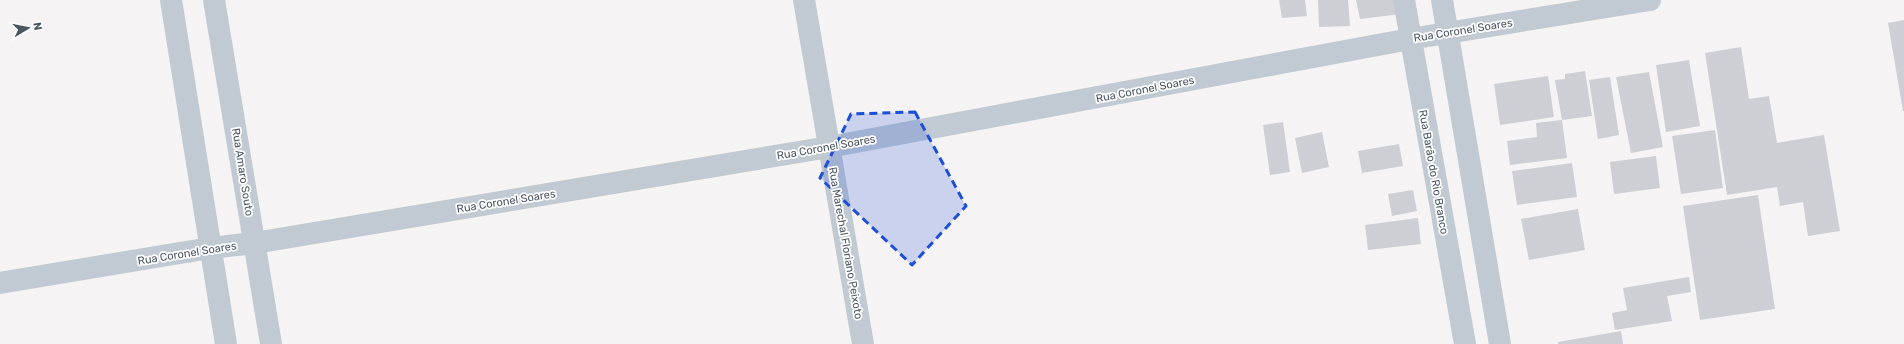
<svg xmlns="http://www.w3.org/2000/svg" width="1904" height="344" viewBox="0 0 1904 344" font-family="Rubik,sans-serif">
<rect width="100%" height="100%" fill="#f5f3f3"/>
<path fill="#cdcfd5" d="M1279,0H1305L1307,16L1282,18Z
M1318,0H1348L1350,26L1319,27Z
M1356,0H1397L1401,14L1360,19Z
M1904,20V111H1903L1888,23Z
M1741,47L1749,99L1769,96L1777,143L1824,135L1840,231L1808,236L1803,202L1780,206L1777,187L1727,195L1705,53Z
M1689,60L1700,126L1666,132L1656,65Z
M1585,71L1592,116L1562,120L1555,80L1565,79V74Z
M1649,72L1663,147L1631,153L1616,77Z
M1548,76L1554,117L1500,125L1494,84Z
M1610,77L1619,135L1598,139L1589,80Z
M1562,120L1567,158L1510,165L1507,141L1537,137L1536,123Z
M1283,122L1290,172L1270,175L1263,125Z
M1715,130L1723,188L1681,194L1672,136Z
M1322,132L1329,167L1302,173L1295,138Z
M1399,144L1403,166L1362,173L1358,151Z
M1656,156L1660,188L1614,194L1610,162Z
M1572,163L1577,197L1517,205L1512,171Z
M1413,190L1417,211L1392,216L1388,194Z
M1758,195L1775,309L1700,320L1683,206Z
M1578,209L1585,250L1529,260L1521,219Z
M1418,218L1421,244L1368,250L1365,225Z
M1689,277L1691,292L1667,296L1672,321L1615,330L1612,313L1627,310L1623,288Z
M1621,331L1623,344H1558V342Z"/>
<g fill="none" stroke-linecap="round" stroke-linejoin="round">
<path stroke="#c1cad2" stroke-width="22" d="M171,0L226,344
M214,0L271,344
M804,0L863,344
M1404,0L1465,344
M1442,0L1500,344
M0,283L210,248L255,243L829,147L1410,39L1650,0"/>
</g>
<path fill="#1d4ed8" fill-opacity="0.2" stroke="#1d4ed8" stroke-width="3" stroke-dasharray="8 5" stroke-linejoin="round" d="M915,112L966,206L912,265L820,178L851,114Z"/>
<g text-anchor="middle" stroke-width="3.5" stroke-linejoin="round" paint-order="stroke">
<g font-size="11" fill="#4a5661" stroke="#fff">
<text transform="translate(1463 30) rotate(-9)" y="4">Rua Coronel Soares</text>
<text transform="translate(1145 89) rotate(-11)" y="4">Rua Coronel Soares</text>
<text transform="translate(826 147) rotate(-10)" y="4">Rua Coronel Soares</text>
<text transform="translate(243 172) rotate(81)" y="4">Rua Amaro Souto</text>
<text transform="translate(1434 172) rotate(80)" y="4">Rua Barão do Rio Branco</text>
<text transform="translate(506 201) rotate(-9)" y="4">Rua Coronel Soares</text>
<text transform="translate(846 243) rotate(80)" y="4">Rua Marechal Floriano Peixoto</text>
<text transform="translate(187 253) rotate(-9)" y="4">Rua Coronel Soares</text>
</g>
</g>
<g transform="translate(28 28) rotate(80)" stroke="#ffffff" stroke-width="3" paint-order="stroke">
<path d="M0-3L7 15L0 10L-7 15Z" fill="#4a5661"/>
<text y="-6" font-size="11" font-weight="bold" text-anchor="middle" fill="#4a5661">N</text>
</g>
</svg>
